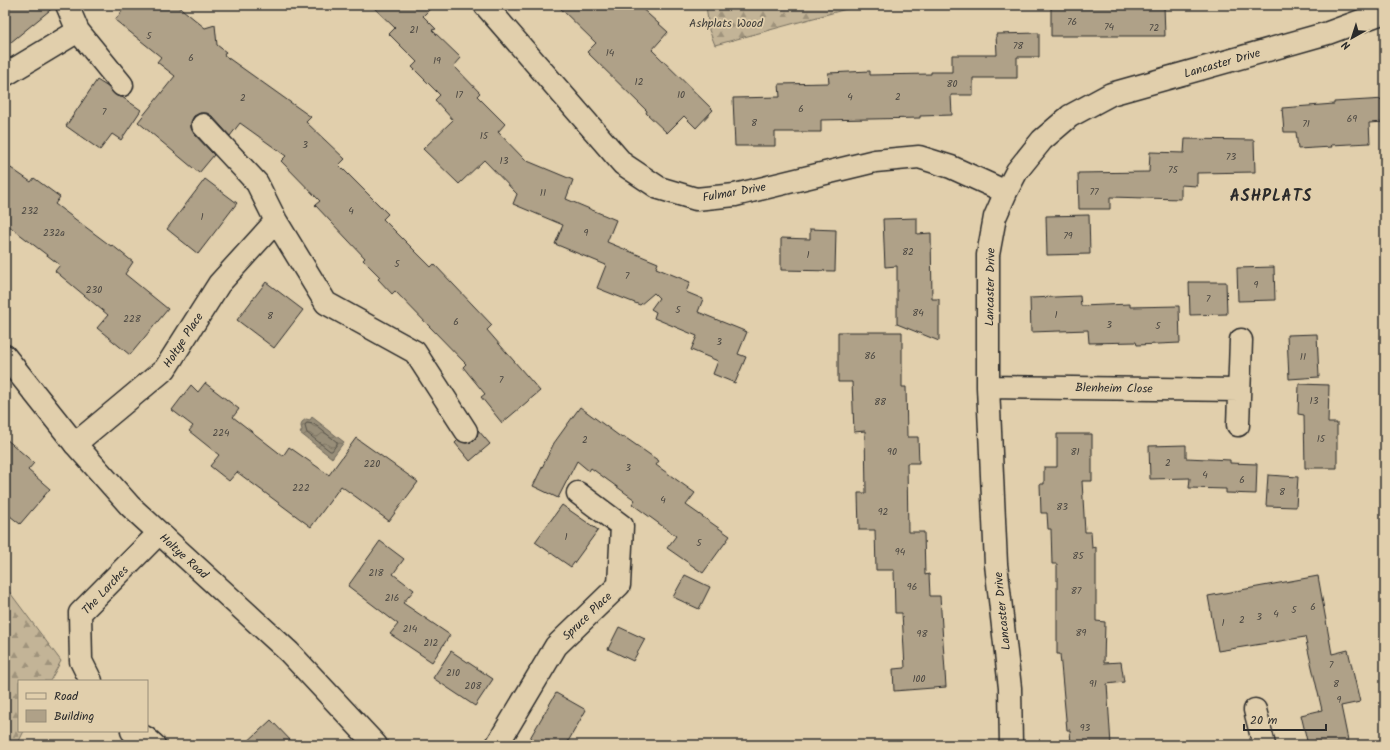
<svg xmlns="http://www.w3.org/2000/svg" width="1390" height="750" viewBox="0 0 1390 750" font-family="Kalam,sans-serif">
<defs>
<pattern id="forest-firs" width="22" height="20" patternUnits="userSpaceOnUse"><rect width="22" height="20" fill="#c3b497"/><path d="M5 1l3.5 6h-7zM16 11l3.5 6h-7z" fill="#9f937b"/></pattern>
<pattern id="water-waves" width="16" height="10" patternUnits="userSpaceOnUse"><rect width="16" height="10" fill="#988e79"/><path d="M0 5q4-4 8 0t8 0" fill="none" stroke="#7c7463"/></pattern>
</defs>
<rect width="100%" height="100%" fill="#e1cfac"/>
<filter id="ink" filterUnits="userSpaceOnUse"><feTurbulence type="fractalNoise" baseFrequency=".025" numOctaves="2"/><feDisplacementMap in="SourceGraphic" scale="8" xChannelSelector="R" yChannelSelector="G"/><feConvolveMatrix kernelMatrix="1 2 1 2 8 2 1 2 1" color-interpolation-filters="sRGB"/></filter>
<g filter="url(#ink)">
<path fill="url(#forest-firs)" stroke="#777061" d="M706,5H861L715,45L709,30Z
M5,586L61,661L50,681H19V731H24L17,745H5Z"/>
<path fill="url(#water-waves)" stroke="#6c665a" d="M312,417L344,442L332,458L300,433L302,430L301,426L302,422L306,419L310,420Z"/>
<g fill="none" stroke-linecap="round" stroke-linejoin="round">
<path stroke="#57534a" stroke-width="1" d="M307,423L314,424L337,442V444L332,451H330L307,433L305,426Z"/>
</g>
<path fill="#afa188" stroke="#2b2b2b" d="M5,5H55V6L5,47Z
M127,5H177L205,28L215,25L217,45L226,52L224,55L311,117L306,122L345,159L339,165L388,214L383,219L431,267L434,264L492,325L487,330L540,391L502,423L481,397L485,394L463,367L466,364L395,291L392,294L378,279L380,277L363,260L365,258L315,205L320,201L281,161L286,156L240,123L230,136L212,116L207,113H200L194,116L191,122V128L194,134L214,155L199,173L138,122L175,76L157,62L161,57L115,20Z
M371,5H434L423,16L436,29L432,30L461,58L454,66L480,93L477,96L505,124L498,132L525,160L573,180L566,199L616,220L607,242L658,263L656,268L690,282L686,292L703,299L698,312L747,332L738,354L746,357L735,383L713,374L718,361L691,350L697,336L654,318L656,312L651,309L659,298L654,293L640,305L597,288L606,265L555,244L563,225L513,204L517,194L484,160L459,184L423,149L453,120L435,100L440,95L412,67L417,62L389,34L395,28Z
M557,5H638L668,32L652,50L713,110L696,128L684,116L667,133L646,113L647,111L587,52L596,43Z
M1051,5H1164L1165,36H1051Z
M1039,33V57H1017V78H973V95H951L952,115L920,116V118L821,120V132H775V146H735L733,98L780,97L779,84L829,83L828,73L870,71V75L931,74V72H952V55H997L996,34Z
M97,80L108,87L117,96L122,97L141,110L121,140L112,134L100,150L66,126Z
M1385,99V122L1369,123L1370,143L1331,145L1332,147L1298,149L1296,132H1284L1282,108L1334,104V102Z
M1185,139L1254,140L1255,172L1197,173V186L1181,185V199L1110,197V209H1079L1078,173L1149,172L1150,152L1184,153Z
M5,164L31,182L34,178L60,197L55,204L111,246L112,245L133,262L125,274L168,309L130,355L97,328L108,315L55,271L60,265L5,223Z
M205,179L237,203L198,254L167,229Z
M1089,215L1090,254L1047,255L1046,216Z
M917,218V234L931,233L932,299H939V341L897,324V266L885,267L883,219Z
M810,229L836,230L835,271L781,270V238L810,239Z
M1274,267L1275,300L1238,301L1237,268Z
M266,282L303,310L274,348L237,320Z
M1189,282H1226L1227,314L1190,315Z
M1080,296L1081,306L1130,304V307L1179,306L1180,343L1137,345L1136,342L1089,343L1088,330L1031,332L1030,298Z
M838,332H902V387H906L907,437H918L919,463H907L908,532H924L925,575L929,574L930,596H940L946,687L894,691L893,669L905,668L902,613H895L894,570H876L875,530H859L858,493H866L865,431L854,432L852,382H838Z
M1317,334L1319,377L1289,379L1287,335Z
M205,383L239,409L233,417L283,456L289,447L329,475L356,438L418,482L389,521L341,486L311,527L237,472L229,481L210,466L219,455L189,431L193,426L172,410L191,385L198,392Z
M1299,384L1329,385L1328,423H1337V468H1305L1304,415L1298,414Z
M580,407L622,438L623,436L659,461L656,465L695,493L686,505L730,536L703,573L667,548L676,536L632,504L635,500L591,468L589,471L577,461L558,498L533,486L554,443Z
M478,430L490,444L470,461L455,443L458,440L466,443L472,442L477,437Z
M1057,434H1092V481H1082L1085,532H1091L1092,548L1096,547V621L1105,622L1104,663L1121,662L1124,682L1107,684L1111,745H1071L1070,730H1067L1060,654H1057V564H1052L1051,529H1048L1047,513H1041L1040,484H1044V467H1057Z
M5,438L34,463L28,470L50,489L20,524L5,512Z
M1186,445V458L1230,460V463L1257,464L1256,494L1226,493V489L1189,488L1190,478L1150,479L1149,446Z
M1268,475L1298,477L1296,507L1266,506Z
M562,505L598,530L571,567L535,542Z
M380,541L404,559L393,574L414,590L403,603L450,635L432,662L390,634L398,624L348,586Z
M685,575L710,587L699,609L673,597Z
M1318,576L1332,654L1348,650L1360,702L1341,706L1349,745H1308L1301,715L1322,710L1305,637L1218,651L1208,596Z
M619,627L645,639L633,661L608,649Z
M451,651L493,679L475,706L433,678Z
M556,693L586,710L566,745H526Z
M271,720L295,745H244Z"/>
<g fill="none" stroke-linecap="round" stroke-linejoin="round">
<g stroke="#2b2b2b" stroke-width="25">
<path id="minor" d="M67,5L78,31L122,85
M485,5L623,164L659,188L696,199L735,195L875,161L919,157L951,167L1006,192
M5,75L78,31
M203,125L257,183L276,221L326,303L415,352L466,431
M988,387L1239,390
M1238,425L1241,340
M75,444L165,369L219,284L276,221
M91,681L81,661L80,613L159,533
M1255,710L1264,745
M132,731L146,738L154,745
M497,745L556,646L619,585L622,526L578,493
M1011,745L1010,688L996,564L988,387V255L995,217L1006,192L1017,171L1042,140L1070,116L1111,94L1328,33L1385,12"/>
</g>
<g stroke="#2b2b2b" stroke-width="25">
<path id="primary" d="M5,356L75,444L130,506L289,652L376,745"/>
</g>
<use href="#minor" stroke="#e1cfac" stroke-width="22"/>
<use href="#primary" stroke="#e1cfac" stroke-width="22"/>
</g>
</g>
<g text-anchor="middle" stroke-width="3.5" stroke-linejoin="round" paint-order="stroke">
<g font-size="10" fill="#4c4842">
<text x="1072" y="25">76</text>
<text x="1109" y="30">74</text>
<text x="1154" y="31">72</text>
<text x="414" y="33">21</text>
<text x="149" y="39">5</text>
<text x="1018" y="49">78</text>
<text x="610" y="56">14</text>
<text x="191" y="61">6</text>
<text x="437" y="64">19</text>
<text x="639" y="85">12</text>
<text x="952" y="87">80</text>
<text x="459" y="98">17</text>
<text x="681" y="98">10</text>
<text x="850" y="100">4</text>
<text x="898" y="100">2</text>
<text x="243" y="101">2</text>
<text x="801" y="112">6</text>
<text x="104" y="115">7</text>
<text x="1352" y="122">69</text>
<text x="754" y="126">8</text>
<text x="1306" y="127">71</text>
<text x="484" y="139">15</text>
<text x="305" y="148">3</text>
<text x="1231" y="160">73</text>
<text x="504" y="164">13</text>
<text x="1173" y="173">75</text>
<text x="1094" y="195">77</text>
<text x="543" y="196">11</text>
<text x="30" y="214">232</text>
<text x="351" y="214">4</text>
<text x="202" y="220">1</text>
<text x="54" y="236">232a</text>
<text x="586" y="236">9</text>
<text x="1068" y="239">79</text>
<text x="908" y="255">82</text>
<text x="808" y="258">1</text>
<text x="397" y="267">5</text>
<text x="627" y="279">7</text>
<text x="1256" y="288">9</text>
<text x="94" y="293">230</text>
<text x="1208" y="302">7</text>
<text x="678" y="313">5</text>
<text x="918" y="316">84</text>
<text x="1056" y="318">1</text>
<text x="270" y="319">8</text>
<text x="132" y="322">228</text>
<text x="456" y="325">6</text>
<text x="1109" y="328">3</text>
<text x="1158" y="329">5</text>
<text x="719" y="345">3</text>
<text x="870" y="359">86</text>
<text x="1303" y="360">11</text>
<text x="501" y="383">7</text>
<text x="1314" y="404">13</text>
<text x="880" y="405">88</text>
<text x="221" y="436">224</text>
<text x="1321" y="442">15</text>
<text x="585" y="443">2</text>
<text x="892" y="455">90</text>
<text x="1075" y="455">81</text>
<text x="1168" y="466">2</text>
<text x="372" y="467">220</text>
<text x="628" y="471">3</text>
<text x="1205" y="478">4</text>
<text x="1242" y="483">6</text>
<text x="301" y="491">222</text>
<text x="1282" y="495">8</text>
<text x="663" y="503">4</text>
<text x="1062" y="510">83</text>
<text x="883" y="515">92</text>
<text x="566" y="540">1</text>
<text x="699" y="546">5</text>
<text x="900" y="555">94</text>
<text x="1078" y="559">85</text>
<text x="376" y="576">218</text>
<text x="912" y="590">96</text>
<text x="1076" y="594">87</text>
<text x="392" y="601">216</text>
<text x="1313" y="610">6</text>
<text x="1294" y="613">5</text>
<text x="1276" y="617">4</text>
<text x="1259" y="620">3</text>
<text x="1242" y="623">2</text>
<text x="1223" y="626">1</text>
<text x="410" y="632">214</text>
<text x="1081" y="636">89</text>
<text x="922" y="637">98</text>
<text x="431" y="646">212</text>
<text x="1331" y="668">7</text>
<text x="453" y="676">210</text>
<text x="919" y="682">100</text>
<text x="1093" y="687">91</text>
<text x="1336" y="687">8</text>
<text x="473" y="689">208</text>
<text x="1339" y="703">9</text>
<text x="1085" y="731">93</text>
</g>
<g font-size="12" fill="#42403b" stroke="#e1cfac">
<text x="726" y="27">Ashplats Wood</text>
</g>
<g font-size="12" fill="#2b2b2b" stroke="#e1cfac">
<text transform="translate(1222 63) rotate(-16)" y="4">Lancaster Drive</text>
<text transform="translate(734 192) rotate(-10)" y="4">Fulmar Drive</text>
<text transform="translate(990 287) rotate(-89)" y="4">Lancaster Drive</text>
<text transform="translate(183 340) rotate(-57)" y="4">Holtye Place</text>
<text transform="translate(1114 388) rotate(1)" y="4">Blenheim Close</text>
<text transform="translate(184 556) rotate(42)" y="4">Holtye Road</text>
<text transform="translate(105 590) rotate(-47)" y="4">The Larches</text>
<text transform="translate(1002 611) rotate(-96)" y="4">Lancaster Drive</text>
<text transform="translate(587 616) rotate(-44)" y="4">Spruce Place</text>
</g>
<g font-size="16" font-weight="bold" letter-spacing="1" fill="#2b2b2b" stroke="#e1cfac">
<text x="1271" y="201">ASHPLATS</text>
</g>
</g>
<rect width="1390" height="750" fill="none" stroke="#e1cfac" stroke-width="20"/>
<rect x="10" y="10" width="1370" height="730" fill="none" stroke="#2b2b2b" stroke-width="1.5" filter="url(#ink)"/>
<rect x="18" y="680" width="130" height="52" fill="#e1cfac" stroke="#988d78"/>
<rect x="26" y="693" width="20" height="6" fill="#e1cfac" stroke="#988d78"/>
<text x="54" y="700" font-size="12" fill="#2b2b2b">Road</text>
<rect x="26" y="710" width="20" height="12" fill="#afa188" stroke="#988d78"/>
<text x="54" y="720" font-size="12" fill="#2b2b2b">Building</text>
<g transform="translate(1352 38) rotate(219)" stroke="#e1cfac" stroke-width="3" paint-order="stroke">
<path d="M0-3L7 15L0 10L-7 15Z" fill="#2b2b2b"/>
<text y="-6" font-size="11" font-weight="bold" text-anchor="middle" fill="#2b2b2b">N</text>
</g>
<path d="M1244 724v6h82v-6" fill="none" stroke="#2b2b2b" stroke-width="2"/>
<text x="1250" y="724" font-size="12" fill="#2b2b2b" stroke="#e1cfac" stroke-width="3" paint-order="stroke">20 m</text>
</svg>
